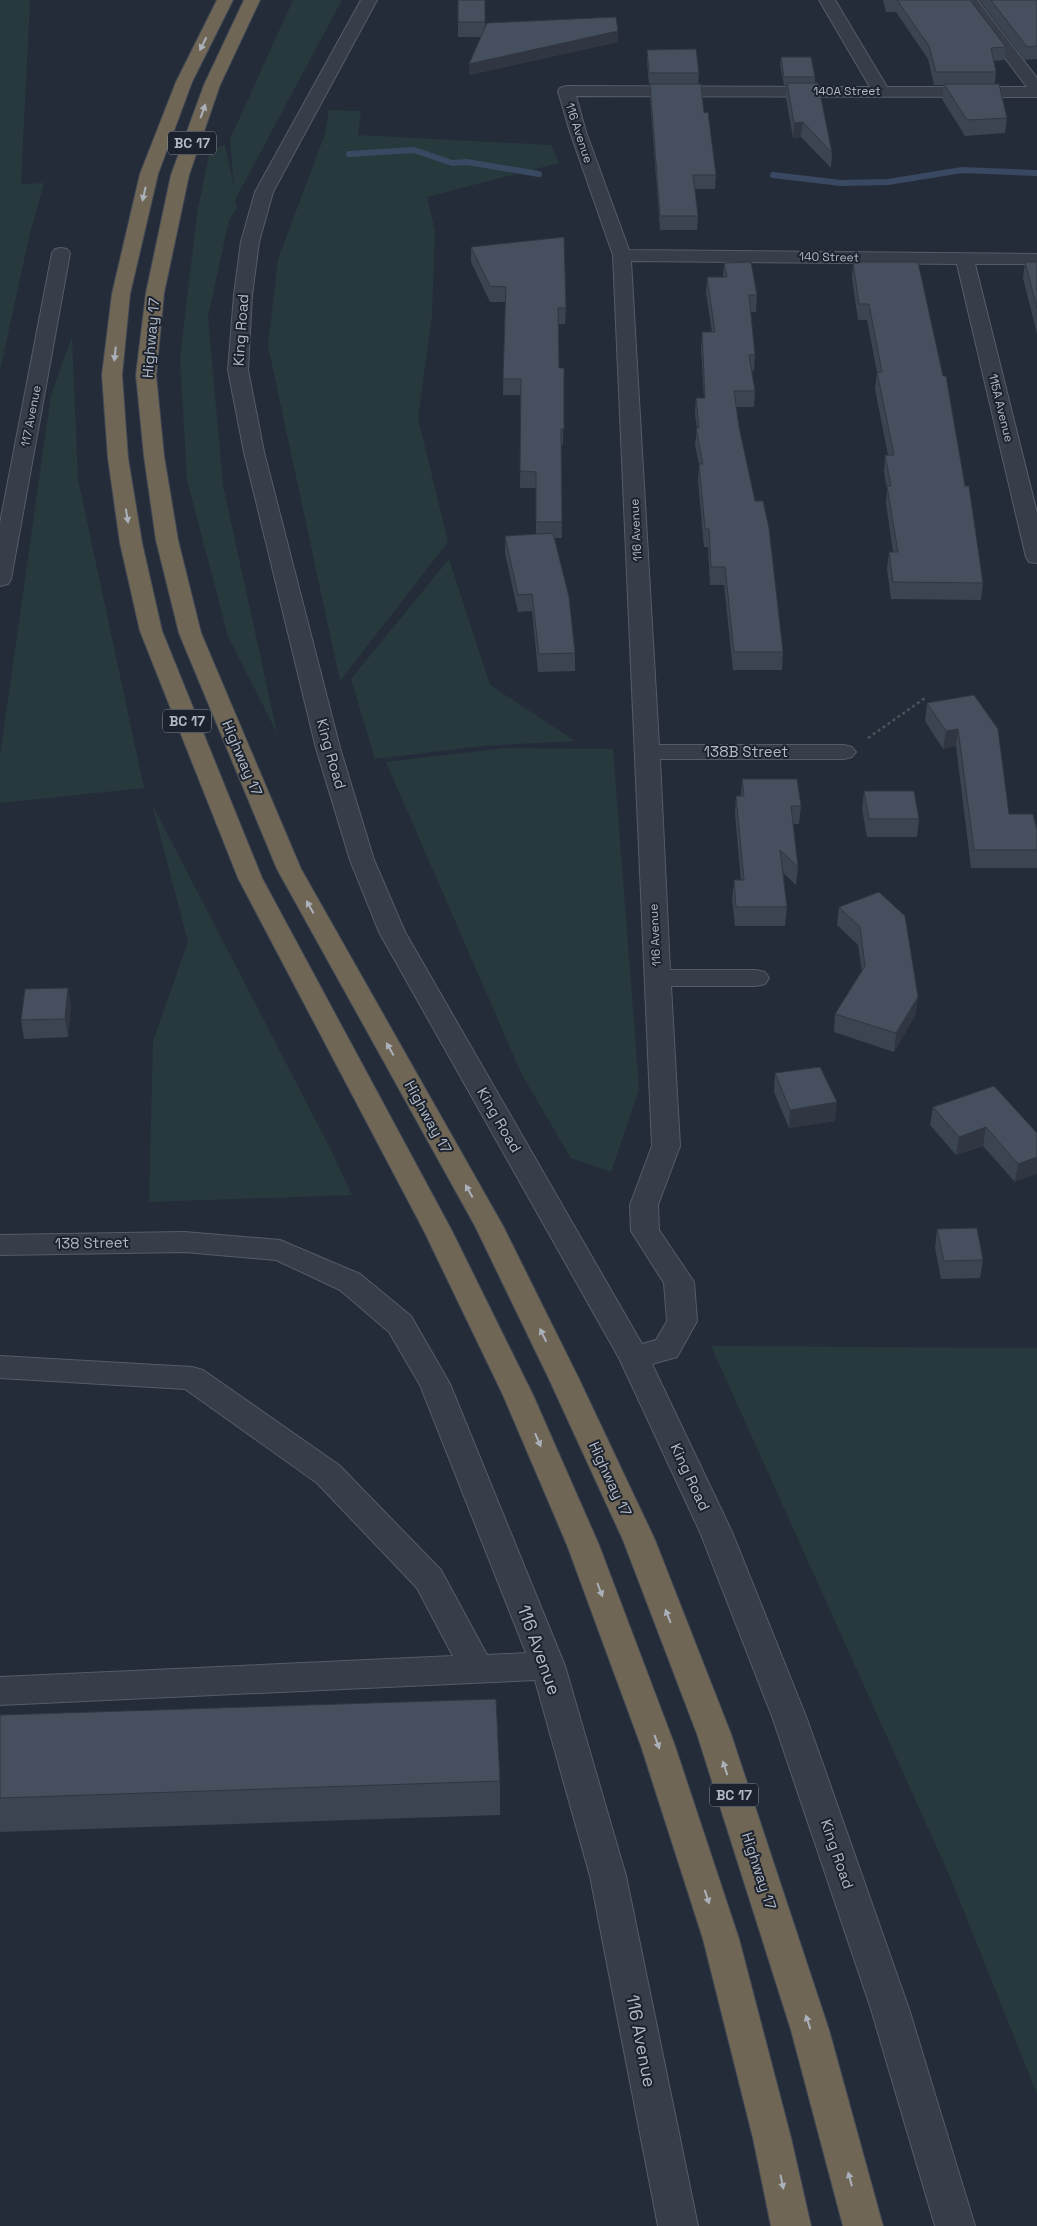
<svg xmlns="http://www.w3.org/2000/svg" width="1037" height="2226" viewBox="0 0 1037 2226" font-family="'Space Grotesk',sans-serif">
<rect width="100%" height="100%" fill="#242c3a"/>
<path fill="#27393c" d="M0,0H30L21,184L44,183L29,237L0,371Z
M293,0H342L235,200L237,208L229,220L208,317L223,485L277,733L228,636L187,480L180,358L197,214L210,150L225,145L234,187L230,139Z
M329,110L361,111L358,135L551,145L559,163L427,197L435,231L432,315L418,418L448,542L340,681L268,346L278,259L325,134Z
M72,337L78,479L144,788L0,803V756L51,395Z
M449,559L490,685L575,741L482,746L375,759L351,679Z
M505,748L613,749L639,1089L611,1172L571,1158L522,1075L386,762Z
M152,804L330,1148L352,1195L149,1202L153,1041L188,942Z
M711,1346L1037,1348V2094L951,1879Z"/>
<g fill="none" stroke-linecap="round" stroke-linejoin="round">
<path stroke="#3a4962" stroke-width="6" d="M349,154L414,150L452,163L467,162L539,174
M773,175L841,183L888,182L962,170L1037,173"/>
<g stroke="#555c68" stroke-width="2">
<path id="minor" d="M361,0H377L273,192L259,242L252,295L248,370L264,452L340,748L374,860L405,932L642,1344L656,1340L667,1321L664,1283L631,1231L630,1205L652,1146L613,255L570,132L558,91L560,88L566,86L870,87L819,0H835L887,87H1027L961,0H977L1037,78V97L576,96L586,132L629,250L1037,254V264H975L1037,513V563L1029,562L1026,557L957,264L631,261L659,745H844L852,747L856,752L852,757L844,759H660L670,970H756L765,972L769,978L765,984L756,986H671L680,1146L658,1205L659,1230L694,1282L697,1321L677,1357L652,1364L732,1532L807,1719L909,2009L975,2226H935L871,2009L773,1719L700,1532L619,1358L379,932L350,860L316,748L244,452L228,370L234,295L241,242L255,192Z
M61,248L67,249L70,253L11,579L8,584L0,586V523L52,253L55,249Z
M184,1232L280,1240L360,1274L411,1316L450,1384L565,1666L626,1876L698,2226H658L590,1876L535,1680L0,1705V1677L453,1656L417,1588L317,1483L185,1389L0,1378V1356L192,1367L203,1370L339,1465L441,1570L487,1655L526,1653L420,1385L389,1332L340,1290L276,1260L184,1252L0,1255V1235Z"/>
</g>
<g stroke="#424955" stroke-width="2">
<path id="highway" d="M217,0H233L192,82L158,174L130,294L122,375L128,458L142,543L162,631L262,878L452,1231L533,1395L599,1545L675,1746L739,1939L791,2138L811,2226H771L753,2138L703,1939L641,1746L567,1545L503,1395L424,1231L238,878L140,631L120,543L108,458L102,375L112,294L140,174L176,82Z
M244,0H260L220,85L189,175L164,293L156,375L164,456L178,540L201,633L301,869L503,1226L579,1379L655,1540L731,1734L829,2030L883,2226H843L791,2030L697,1734L623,1540L549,1379L475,1226L277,869L179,633L156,540L144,456L136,375L146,293L171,175L204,85Z"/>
</g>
<path stroke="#45565a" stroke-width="2.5" stroke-dasharray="3 3" stroke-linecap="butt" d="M868,738L925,698"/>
<use href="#minor" fill="#373e4a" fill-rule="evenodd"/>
<use href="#highway" fill="#6f6655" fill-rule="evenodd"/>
</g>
<path fill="#3b4451" d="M485,0V27L618,31V42L469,75V64L481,37H458V22Z
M883,0H970L1006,47L1005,60L994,61L996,72L995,84L1007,118L1005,133L965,136L942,99L944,85H934L928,59L896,12H886Z
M979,0H1037V59L1025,60Z
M647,50L699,73L698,84L716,175L715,189H695L698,216L697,230H660L650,98V84H649L647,62Z
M781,57L815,77V83L832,153L831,168L801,137L793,138L786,98L787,85H784L780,64Z
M471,247L566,308L565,324H558L559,368H564L563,445H561L562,538H554L575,653V671L538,672L532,611L518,612L505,553V536L536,534V488H520L521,395H503L505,302H490L471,262Z
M853,262L983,583L981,600L891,599L887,569L889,552H893L886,503L887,491L884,472L885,455H888L875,389L877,372L867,320H858L852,278Z
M1025,262H1037V334L1023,278Z
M724,263L757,295L756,312H750L755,355L754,371H752L755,391L754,407H736L739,427L783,652L782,670H733L724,585H710L708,547H704L698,481L699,464L695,445L697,428L695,415L696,398H704L701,348L702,332H712L706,293L707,277H723Z
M974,695L1009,814L1037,830V868H971L956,746L943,749L925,721L927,703Z
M742,779L801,806L799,824H793L798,867L796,885L782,872L787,907L785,926H735L732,899L734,880H741L735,814L736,796H741Z
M864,791L919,819L917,837H867L862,809Z
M879,892L918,997L915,1016L894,1052L834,1032L835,1014L862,972L858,945L837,925L839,907Z
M71,1006L68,1037L24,1039L21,1020Z
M775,1073L835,1121L789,1128L774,1092Z
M933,1107L1037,1133L1015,1182L983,1146L956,1155L930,1125Z
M937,1229L983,1260L980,1278L941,1279L935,1248Z
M0,1715L500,1781V1815L0,1832Z"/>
<path fill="#303742" d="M618,31V42L469,75V64Z
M803,122L801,137L793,138L794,123Z
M958,729L956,746L943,749L946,731Z
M68,988L71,1006L68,1037L65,1019Z
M918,997L915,1016L894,1052L896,1033Z
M837,1102L835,1121L789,1128L790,1110Z
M986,1127L983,1146L956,1155L959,1137Z
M1037,1157V1174L1015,1182L1018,1164Z"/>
<path fill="#454f5e" stroke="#303742" d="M458,0H485V22H458Z
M897,0H970L1006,47L991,48L996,72H936L929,46Z
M991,0H1037V46L1027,47Z
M616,17L618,31L469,64L487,23Z
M696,49L699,73H649L647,50Z
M781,57H811L815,77H784Z
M787,83H818L832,153L803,122L794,123Z
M650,84H701L704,113L708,112L716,175H693L698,216H660Z
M944,84H999L1007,118L967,120Z
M564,237L566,308H558L559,368H564V429H561L562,522H536V472L520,471L521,379H503L506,287L490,286L471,247Z
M751,262L757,295H749L755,355H749L755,391H734L739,427L755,501H763L769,528L783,652H734L725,567H711L709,529H705L699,464H703L696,428H699L696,398H705L702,332H715L707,277H727L724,263Z
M853,262H918L943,376H946L965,486H969L983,583L893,582L889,552H898L887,486H891L885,455H894L877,372H882L869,304H859Z
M1025,262H1037V309Z
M553,533L569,597L575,653L539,654L532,594L518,595L505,536Z
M974,695L998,729L1009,814H1033L1037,830V850H974L958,729L946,731L927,703Z
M742,779H797L801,806H791L798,867L780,850L787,907H736L734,880H744L736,796H744Z
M864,791H914L919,819H869Z
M879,892L905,916L918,997L896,1033L835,1014L865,966L860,927L839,907Z
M68,988L65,1019L21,1020L25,989Z
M820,1067L837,1102L790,1110L775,1073Z
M994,1086L1037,1133V1157L1018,1164L986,1127L959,1137L933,1107Z
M977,1228L983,1260L944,1261L937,1229Z
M496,1699L500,1781L0,1798V1715Z"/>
<defs><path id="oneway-solid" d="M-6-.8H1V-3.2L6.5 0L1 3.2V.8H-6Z" transform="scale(1.25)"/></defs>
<g fill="#abb1bb">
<use href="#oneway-solid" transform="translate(203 44) rotate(117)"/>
<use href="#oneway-solid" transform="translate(203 111) rotate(-70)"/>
<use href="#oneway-solid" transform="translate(144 194) rotate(103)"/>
<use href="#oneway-solid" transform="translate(115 354) rotate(96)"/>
<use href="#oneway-solid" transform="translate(127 516) rotate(81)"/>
<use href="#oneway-solid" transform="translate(310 907) rotate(-119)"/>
<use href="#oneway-solid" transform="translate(390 1049) rotate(-119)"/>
<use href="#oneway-solid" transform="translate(469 1191) rotate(-119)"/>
<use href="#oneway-solid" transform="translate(543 1335) rotate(-116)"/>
<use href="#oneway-solid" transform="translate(538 1440) rotate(67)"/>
<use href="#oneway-solid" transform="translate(600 1590) rotate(69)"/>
<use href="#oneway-solid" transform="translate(668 1616) rotate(-111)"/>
<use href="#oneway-solid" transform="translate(657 1742) rotate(70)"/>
<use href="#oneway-solid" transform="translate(725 1768) rotate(-108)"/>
<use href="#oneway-solid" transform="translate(707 1897) rotate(72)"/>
<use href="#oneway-solid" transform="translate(808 2022) rotate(-108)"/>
<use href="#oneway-solid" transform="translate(850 2179) rotate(-105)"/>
<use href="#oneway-solid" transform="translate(782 2182) rotate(78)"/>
</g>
<g text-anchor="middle" stroke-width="4" stroke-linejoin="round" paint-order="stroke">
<g font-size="12" fill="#b2b9c6" stroke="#1c232f">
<text x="847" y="95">140A Street</text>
<text transform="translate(579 133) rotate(72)" y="4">116 Avenue</text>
<text transform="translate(829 257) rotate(1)" y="4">140 Street</text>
<text transform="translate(1001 408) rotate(76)" y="4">115A Avenue</text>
<text transform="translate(31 416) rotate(-79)" y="4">117 Avenue</text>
<text transform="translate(636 530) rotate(-93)" y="4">116 Avenue</text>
<text transform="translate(655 935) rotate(-93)" y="4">116 Avenue</text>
</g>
<g fill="#1c232f" stroke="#858c99" stroke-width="1">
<rect x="168" y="131.5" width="48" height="23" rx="4"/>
<rect x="163" y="709.5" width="48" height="23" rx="4"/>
<rect x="710" y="1783.5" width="48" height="23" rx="4"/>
</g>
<g font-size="14" font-weight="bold" fill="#b2b9c6">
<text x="192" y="148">BC 17</text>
<text x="187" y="726">BC 17</text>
<text x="734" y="1800">BC 17</text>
</g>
<g font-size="15" fill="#b2b9c6" stroke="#1c232f">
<text transform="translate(241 330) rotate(-86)" y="5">King Road</text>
<text transform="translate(151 338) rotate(-85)" y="5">Highway 17</text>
<text x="746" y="757">138B Street</text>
<text transform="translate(331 754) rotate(74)" y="5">King Road</text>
<text transform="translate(242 758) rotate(67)" y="5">Highway 17</text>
<text transform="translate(428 1117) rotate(61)" y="5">Highway 17</text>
<text transform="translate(499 1120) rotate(60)" y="5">King Road</text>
<text transform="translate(92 1243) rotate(-1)" y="5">138 Street</text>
<text transform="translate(690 1477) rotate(65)" y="5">King Road</text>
<text transform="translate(610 1479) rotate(65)" y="5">Highway 17</text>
<text transform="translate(837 1854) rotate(71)" y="5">King Road</text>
<text transform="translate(759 1871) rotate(72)" y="5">Highway 17</text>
</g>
<g font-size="18" fill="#b2b9c6" stroke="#1c232f">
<text transform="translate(539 1650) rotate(70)" y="6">116 Avenue</text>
<text transform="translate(641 2041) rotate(79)" y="6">116 Avenue</text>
</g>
</g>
</svg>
